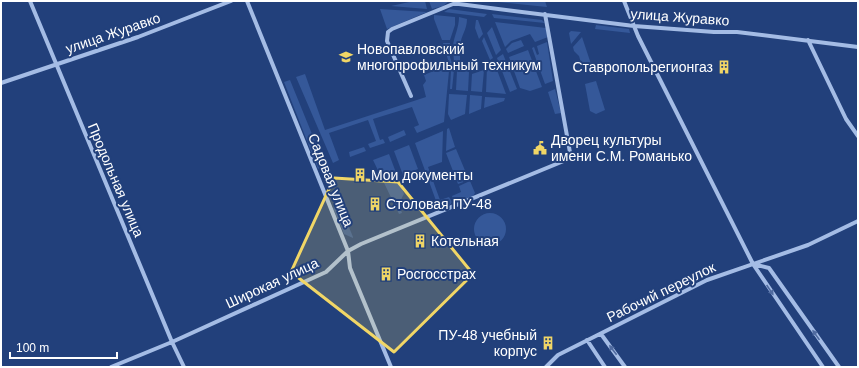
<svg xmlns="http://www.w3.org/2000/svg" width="859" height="368" viewBox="0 0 859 368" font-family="Arial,sans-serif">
<rect width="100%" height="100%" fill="#22407b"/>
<path fill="#355899" d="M414,1H425L427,9L391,6Z
M429,1H449L443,6L432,9Z
M488,1H545L547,7Z
M380,9L427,12L387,29Z
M449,9L487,14L484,17L444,12Z
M492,14L542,20L545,23L494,18Z
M434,15L455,17V25L450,40H442L434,19Z
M459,17L467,19C467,30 461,35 460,46H453C454,36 459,28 459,17Z
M476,20H478L483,34L479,39L475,28Z
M495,22L546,28L548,37L535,42L530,34L511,41L505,47Z
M596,25L629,29L630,33L595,29Z
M492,27L501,50L496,55L487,33Z
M571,31L581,32L571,44L569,33Z
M484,37L493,58L490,60L482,41Z
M582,37L592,67L583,70L579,56L574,51L573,47Z
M521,40L524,46L508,53L506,49L512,43Z
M547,42L553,81L545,84L532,48L534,47L537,55L539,54L537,46Z
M443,43H450V57L454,70L452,89H450L451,70Z
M460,49V62L469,72L468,91L456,90L457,71L454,61L453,50Z
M528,50L542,87L530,91L520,88L509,57Z
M503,54L517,89L510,92L497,58Z
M494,62L506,94L486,92L487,67Z
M446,66L449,71L444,122L417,133L414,127L419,125L412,107L373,119L380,140L383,139L385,143L370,148L368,144L376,141L368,120L329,133L339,160L333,163L296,77L305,74L325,130L426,97L423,85L426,81L424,75Z
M484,70L482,92L471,91L472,74Z
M290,80L325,166L318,169L284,82Z
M596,81L605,110L596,114L590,111L585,84Z
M555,89L561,113L555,114L548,92Z
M449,94L467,95L465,114L451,120L448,114Z
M470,95L482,96L481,109L469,114Z
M485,97L505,98L504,101L484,108Z
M449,128L455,147L446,151L447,129Z
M404,130L406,135L390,142L388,137Z
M443,131L442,162L428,167L440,200L449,197L452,202L450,205L439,209L415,143Z
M409,145L418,169L403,175L394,151Z
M364,147L366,151L350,157L349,152Z
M456,149L469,180L458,184L446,153Z
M389,154L404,194C400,200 399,206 402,213L399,214L373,160Z
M470,181L475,193L473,196L457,203L454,201L452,196L461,192L459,186Z
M340,205L353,237V238L344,234L333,208Z
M474 229a16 16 0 1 1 32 0a16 16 0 1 1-32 0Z"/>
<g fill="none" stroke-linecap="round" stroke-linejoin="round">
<path stroke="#a4bce5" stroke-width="4" d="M30,1L172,342L184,367
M247,1L348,251L350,268L391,367
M624,1L638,36L753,264
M808,40L846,119L858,136
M1,83L138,37L231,1
M411,96L387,41L388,32L392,29L453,4H459L634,26L714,32H737L858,47
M601,334L625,367
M587,340L605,367
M111,367L172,342L326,272L348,251L361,244L571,158L545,14
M546,367L558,355L707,280L808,245L858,221
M823,367L753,264L769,268L839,367"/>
</g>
<defs><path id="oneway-solid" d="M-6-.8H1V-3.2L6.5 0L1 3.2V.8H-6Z"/></defs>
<g fill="#506ba0">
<use href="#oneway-solid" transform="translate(770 290) rotate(56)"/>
<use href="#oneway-solid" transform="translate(816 335) rotate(-125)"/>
<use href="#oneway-solid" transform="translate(613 350) rotate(-127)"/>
</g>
<path fill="#f1d666" fill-opacity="0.2" stroke="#f1d666" stroke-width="3" stroke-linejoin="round" d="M334,178L398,182L473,274L394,352L291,272Z"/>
<defs>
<g id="university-bare" transform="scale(1.08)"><path d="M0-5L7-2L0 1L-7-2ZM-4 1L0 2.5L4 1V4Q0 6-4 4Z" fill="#f1d666" stroke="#22407b" stroke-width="2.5" paint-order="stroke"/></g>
<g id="building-bare" transform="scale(1.08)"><path d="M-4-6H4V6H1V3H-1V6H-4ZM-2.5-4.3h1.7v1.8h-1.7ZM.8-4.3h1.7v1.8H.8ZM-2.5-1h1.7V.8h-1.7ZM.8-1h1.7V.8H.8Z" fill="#f1d666" stroke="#22407b" stroke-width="2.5" paint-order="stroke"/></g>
<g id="civic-bare" transform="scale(1.08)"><path d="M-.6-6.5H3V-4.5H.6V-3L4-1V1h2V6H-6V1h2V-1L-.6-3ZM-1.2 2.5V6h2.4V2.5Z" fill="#f1d666" stroke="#22407b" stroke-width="2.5" paint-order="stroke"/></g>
</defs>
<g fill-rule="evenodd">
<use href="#university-bare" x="346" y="57"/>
<use href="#building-bare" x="724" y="67"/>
<use href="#civic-bare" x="540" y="148"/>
<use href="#building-bare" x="360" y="175"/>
<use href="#building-bare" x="375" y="204"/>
<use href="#building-bare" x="420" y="241"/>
<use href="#building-bare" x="386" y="274"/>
<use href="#building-bare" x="548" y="343"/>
</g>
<g text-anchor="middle" stroke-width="4" stroke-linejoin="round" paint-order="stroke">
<g font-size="14" fill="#fff" stroke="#22407b">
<text transform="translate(680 17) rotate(4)" y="5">улица Журавко</text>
<text transform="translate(113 33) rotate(-19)" y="5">улица Журавко</text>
<text transform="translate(116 180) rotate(67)" y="5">Продольная улица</text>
<text transform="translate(331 180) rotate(68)" y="5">Садовая улица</text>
<text transform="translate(272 283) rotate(-25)" y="5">Широкая улица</text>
<text transform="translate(661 292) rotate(-26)" y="5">Рабочий переулок</text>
</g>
<g font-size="14" fill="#fff" stroke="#22407b" text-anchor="start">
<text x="357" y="54">Новопавловский<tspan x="357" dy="16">многопрофильный техникум</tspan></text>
<text x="713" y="72" text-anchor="end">Ставропольрегионгаз</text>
<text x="551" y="145">Дворец культуры<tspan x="551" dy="16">имени С.М. Романько</tspan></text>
<text x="371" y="180">Мои документы</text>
<text x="386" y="209">Столовая ПУ-48</text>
<text x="431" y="246">Котельная</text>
<text x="397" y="279">Росгосстрах</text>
<text x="537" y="340" text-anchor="end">ПУ-48 учебный<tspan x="537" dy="16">корпус</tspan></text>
</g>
</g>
<rect width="859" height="368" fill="none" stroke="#ffffff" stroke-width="4"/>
<path d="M10 352v6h107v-6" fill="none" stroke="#ffffff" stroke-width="2"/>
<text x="16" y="352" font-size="12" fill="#ffffff" stroke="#22407b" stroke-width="3" paint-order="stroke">100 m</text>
</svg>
